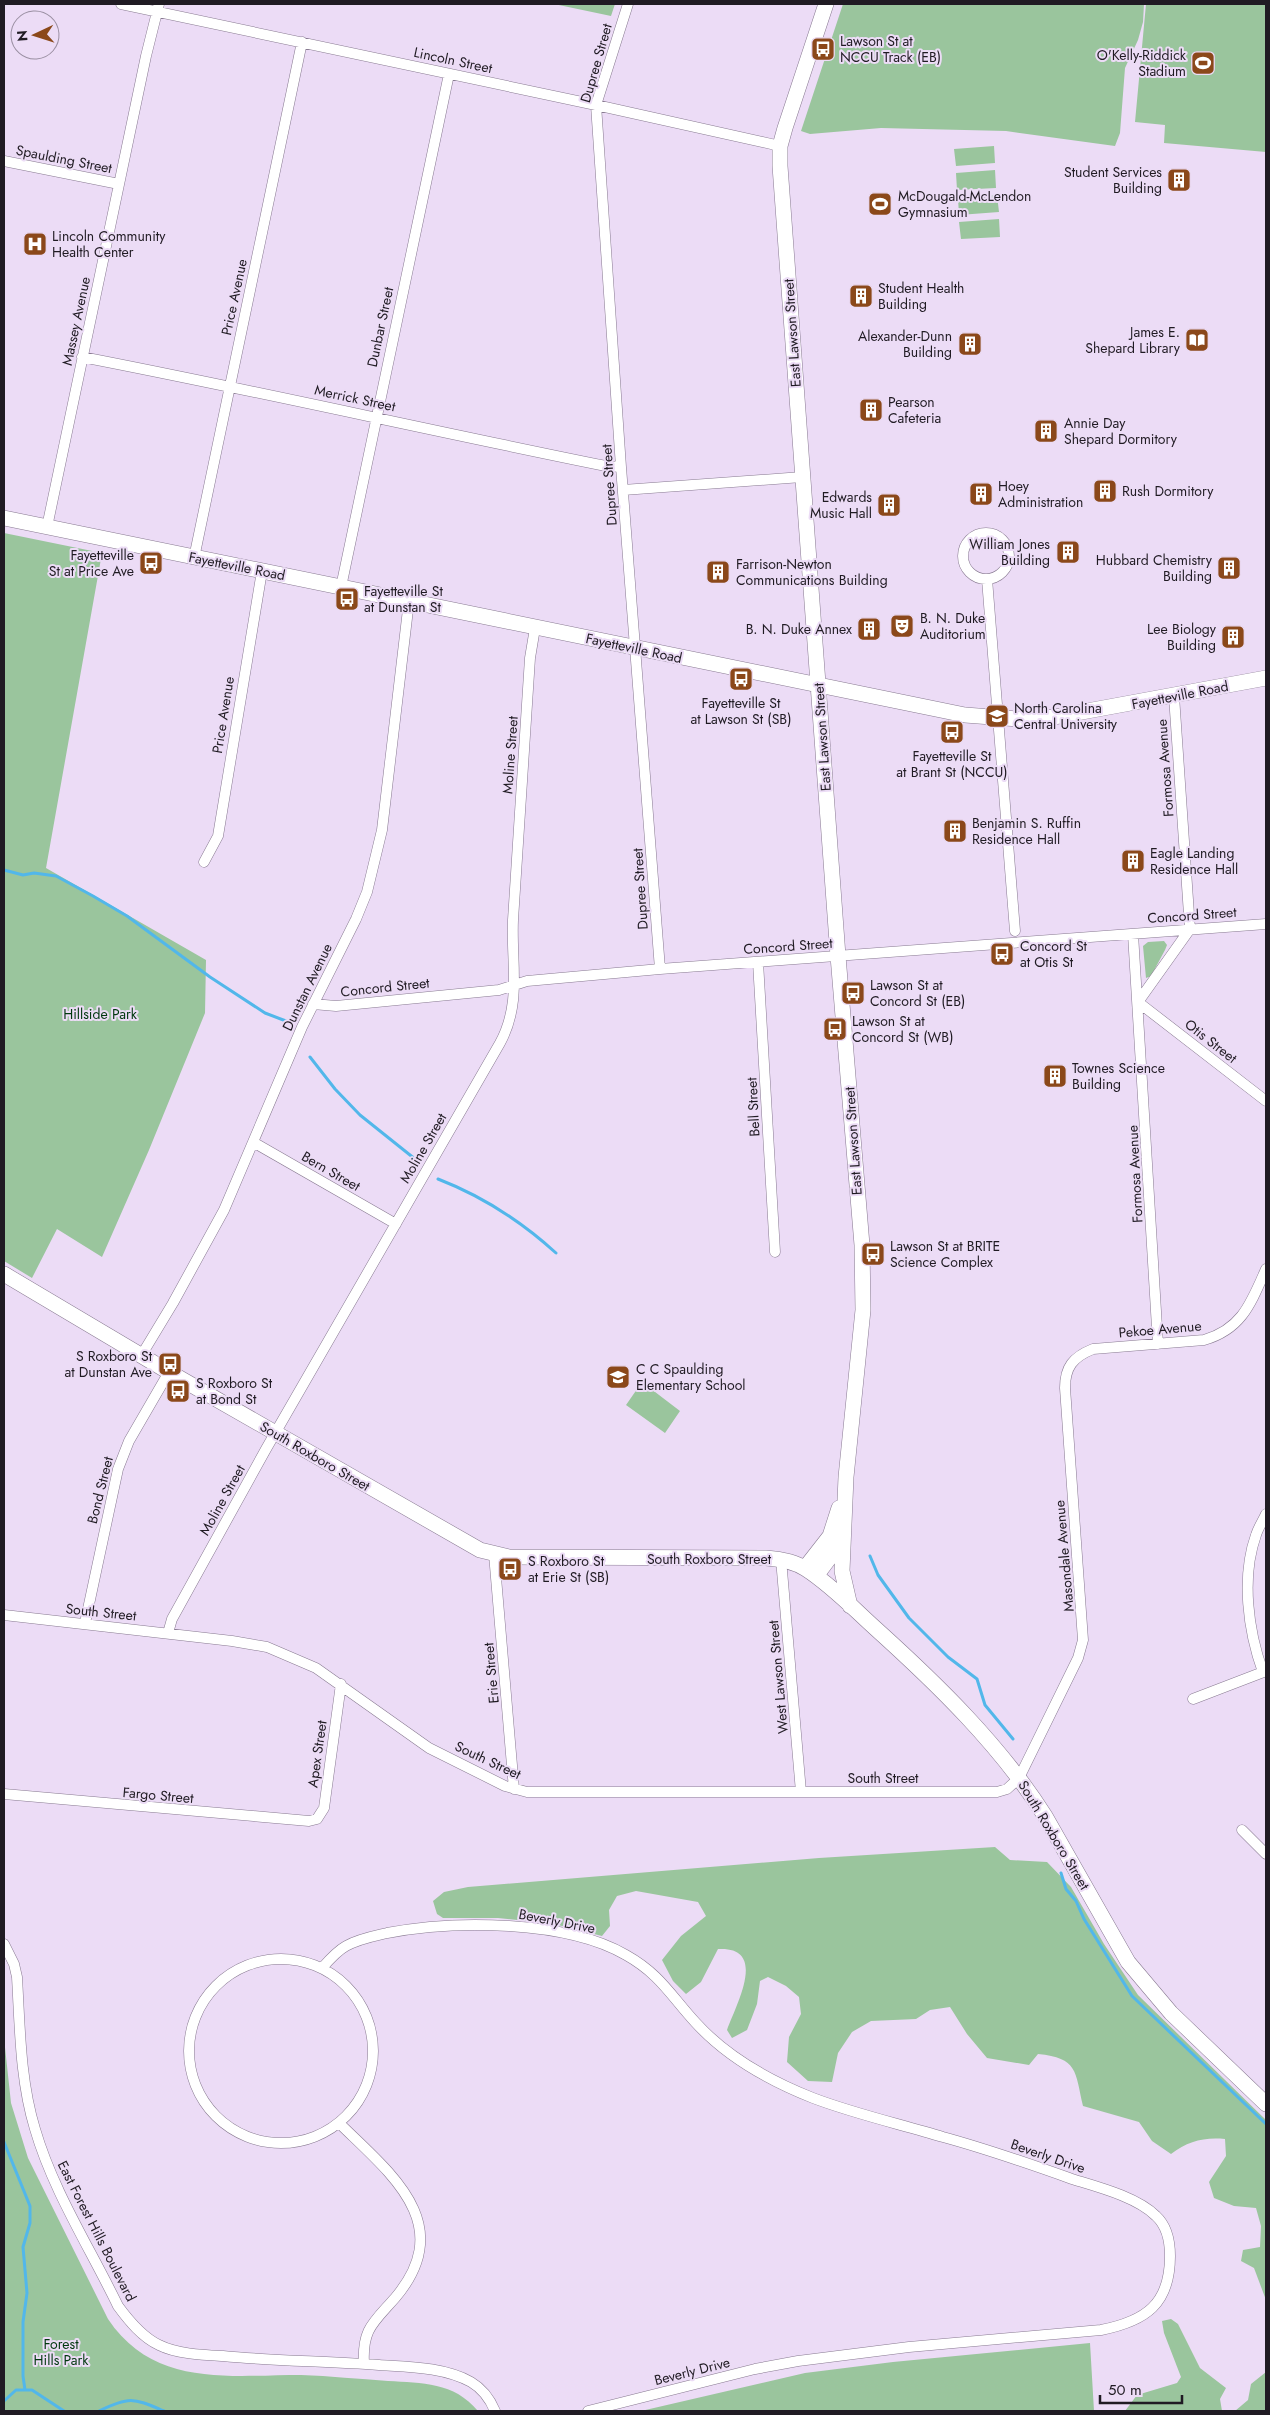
<svg xmlns="http://www.w3.org/2000/svg" width="1270" height="2415" viewBox="0 0 1270 2415" font-family="Jost,sans-serif">
<rect width="100%" height="100%" fill="#ecdcf6"/>
<path fill="#9ac59d" d="M554,4H615L611,16Z
M843,4H1144L1143,22L1138,40L1125,68L1120,133L1115,146L1006,131L881,128L810,134L801,131Z
M1146,4H1266V152L1164,143L1165,125L1135,122Z
M994,146L995,163L956,166L954,149Z
M995,170L996,188L957,190L956,173Z
M997,195L999,212L959,215L958,198Z
M999,219L1000,237L961,239L959,222Z
M4,533L102,553L46,868L206,960L205,1013L149,1150L102,1257L57,1229L32,1278L4,1261Z
M1164,941L1167,945L1165,950L1151,976L1146,978L1143,946L1148,942Z
M642,1382L680,1411L665,1433L626,1405Z
M995,1847L1010,1860L1047,1862L1071,1887L1104,1944L1138,1995L1266,2120V2300L1254,2268L1241,2261L1243,2250L1260,2247L1261,2226L1256,2208L1234,2206L1214,2198L1209,2182L1226,2156L1225,2139C1204,2137 1188,2141 1171,2154L1152,2141L1139,2122L1083,2106C1075,2071 1078,2058 1038,2054L1029,2065L987,2058L967,2034L950,2007L930,2010L916,2019L871,2021L852,2032L838,2053L832,2082L808,2081L787,2062L789,2037L801,2014L799,1997L786,1986L768,1977L760,1981L757,2004L747,2030L732,2038L727,2030C736,2005 769,1946 718,1949L701,1982L686,1994L673,1981L662,1960L681,1936L706,1916L698,1902L636,1891L617,1896L609,1910L610,1926L602,1936L554,1924L498,1918H443L437,1914L433,1901L444,1892L468,1887L819,1858Z
M4,2038L11,2103L28,2158L108,2319C154,2388 230,2375 301,2375C330,2376 359,2379 388,2381C422,2383 454,2382 478,2411H4Z
M1171,2319L1178,2324L1200,2368L1226,2388L1220,2399L1222,2411H1235L1248,2400L1251,2384L1266,2372V2411H1125L1137,2395L1177,2383L1181,2377L1164,2333L1162,2321Z
M1090,2343L1094,2411H641L805,2373L893,2362Z"/>
<g fill="none" stroke-linecap="round" stroke-linejoin="round">
<path stroke="#52b7ea" stroke-width="3" d="M4,870L23,875L34,873L56,876L93,896L127,916L210,977L265,1013L286,1021
M310,1057L335,1089L360,1115L415,1159
M438,1179C482,1196 522,1222 556,1253
M870,1556L878,1575L909,1618L948,1657L977,1679L985,1705L1013,1739
M1061,1873L1066,1889L1076,1901L1084,1919L1132,1996L1266,2124
M4,2142L30,2206V2223L23,2247L27,2293L23,2322V2376L25,2390
M4,2401L16,2390H32L64,2411
M99,2411C130,2396 133,2398 164,2411"/>
<g stroke="#887a91" stroke-width="11">
<path id="street" d="M121,4L596,105L780,146
M628,4L596,105L621,467L660,969
M4,161L119,184
M82,357C258,391 432,431 606,466L621,467
M623,490L802,477
M47,527L146,56L159,4
M963 556a23 23 0 1 1 46 0a23 23 0 1 1-46 0Z
M194,558L302,42
M987,579L1015,931
M341,587L449,74
M204,862L218,836L262,571
M1133,934L1158,1344
M758,962L775,1252
M1138,1002L1190,929L1174,696
M1138,1002L1266,1101
M313,1004L336,1006L499,990L527,981L660,969L1266,924
M253,1142L396,1224
M141,1356L173,1303L224,1210L302,1027L356,919L367,892L382,830L409,601
M494,1554L514,1789
M781,1559L801,1792
M4,1615L232,1641L267,1647L316,1668L429,1748L505,1786L527,1792H997L1007,1789L1019,1778L1078,1658L1083,1640L1065,1388C1065,1367 1073,1357 1093,1349L1204,1340C1242,1329 1251,1303 1266,1269
M85,1623L118,1469L129,1441L169,1372
M168,1633L172,1619L266,1449L500,1043C522,1003 511,963 513,920C518,832 524,745 530,658L535,628
M1263,1672C1248,1631 1241,1577 1256,1535C1258,1528 1263,1521 1266,1514
M1193,1699L1266,1671
M4,1794L309,1821L317,1819L324,1808L341,1684
M1242,1830L1266,1854
M4,1944L14,1964L17,1977C20,2028 20,2080 35,2129C53,2191 90,2248 118,2306C129,2321 142,2337 159,2345C177,2354 202,2355 223,2356C274,2361 326,2361 379,2365C409,2367 444,2367 471,2382C483,2389 490,2399 495,2411
M189 2051a92 92 0 1 1 184 0a92 92 0 1 1-184 0Z
M322,1968C329,1960 337,1951 346,1946C358,1939 374,1936 387,1933C454,1920 566,1920 626,1955C660,1974 671,1996 696,2023C727,2057 770,2081 813,2098C855,2114 900,2124 943,2137C987,2149 1030,2164 1072,2179C1098,2187 1137,2197 1156,2216C1167,2226 1170,2242 1170,2256C1170,2304 1146,2321 1101,2330L909,2347L798,2361L755,2369L588,2411
M339,2123C390,2173 458,2224 395,2298C373,2323 362,2329 364,2364"/>
</g>
<g stroke="#887a91" stroke-width="16">
<path id="secondary" d="M826,4L785,128L780,146V166L838,956L862,1245L863,1310L846,1477L842,1571L850,1606
M4,518L965,715L1031,720L1060,716L1266,678
M4,1274L169,1372L480,1550L509,1557L766,1558C780,1559 794,1561 806,1569C831,1585 853,1608 875,1628C937,1684 1000,1745 1045,1816L1128,1962L1171,2013L1266,2104
M805,1568L830,1536L839,1508
M816,1576L843,1540"/>
</g>
<use href="#street" stroke="#fff" stroke-width="10"/>
<use href="#secondary" stroke="#fff" stroke-width="15"/>
</g>
<defs>
<g id="bus-square" transform="scale(1.25)"><rect x="-9" y="-9" width="18" height="18" rx="4" fill="#8b481a" stroke="#ecdcf6"/><path d="M-5-6H5V4H4V6H2V4H-2V6H-4V4H-5ZM-3.5-4V0h7V-4ZM-3.5 1.2v1.5H-2V1.2ZM2 1.2v1.5H3.5V1.2Z" fill="#fff"/></g>
<g id="stadium-square" transform="scale(1.25)"><rect x="-9" y="-9" width="18" height="18" rx="4" fill="#8b481a" stroke="#ecdcf6"/><path d="M0-5a6.5 5 0 1 0 0 10a6.5 5 0 1 0 0-10ZM-3.5-1.8h7v3.6h-7Z" fill="#fff"/></g>
<g id="building-square" transform="scale(1.25)"><rect x="-9" y="-9" width="18" height="18" rx="4" fill="#8b481a" stroke="#ecdcf6"/><path d="M-4-6H4V6H1V3H-1V6H-4ZM-2.5-4.3h1.7v1.8h-1.7ZM.8-4.3h1.7v1.8H.8ZM-2.5-1h1.7V.8h-1.7ZM.8-1h1.7V.8H.8Z" fill="#fff"/></g>
<g id="hospital-square" transform="scale(1.25)"><rect x="-9" y="-9" width="18" height="18" rx="4" fill="#8b481a" stroke="#ecdcf6"/><path d="M-5-5h3v3.5h4V-5h3V5h-3V1.5h-4V5h-3Z" fill="#fff"/></g>
<g id="library-square" transform="scale(1.25)"><rect x="-9" y="-9" width="18" height="18" rx="4" fill="#8b481a" stroke="#ecdcf6"/><path d="M-6-4Q-3-5.5-.7-3.5V5Q-3 3-6 4ZM6-4Q3-5.5 .7-3.5V5Q3 3 6 4Z" fill="#fff"/></g>
<g id="theatre-square" transform="scale(1.25)"><rect x="-9" y="-9" width="18" height="18" rx="4" fill="#8b481a" stroke="#ecdcf6"/><path d="M-5-5.5Q0-4 5-5.5V0Q5 5 0 6Q-5 5-5 0ZM-3.3-2.5H-1v1.5H-3.3ZM1-2.5H3.3v1.5H1ZM-2.8 1Q0 5.5 2.8 1Z" fill="#fff"/></g>
<g id="university-square" transform="scale(1.25)"><rect x="-9" y="-9" width="18" height="18" rx="4" fill="#8b481a" stroke="#ecdcf6"/><path d="M0-5L7-2L0 1L-7-2ZM-4 1L0 2.5L4 1V4Q0 6-4 4Z" fill="#fff"/></g>
<g id="school-square" transform="scale(1.25)"><rect x="-9" y="-9" width="18" height="18" rx="4" fill="#8b481a" stroke="#ecdcf6"/><path d="M0-5L7-2L0 1L-7-2ZM-4 1L0 2.5L4 1V4Q0 6-4 4Z" fill="#fff"/></g>
</defs>
<g fill-rule="evenodd">
<use href="#bus-square" x="823" y="49"/>
<use href="#stadium-square" x="1203" y="63"/>
<use href="#building-square" x="1179" y="180"/>
<use href="#stadium-square" x="880" y="204"/>
<use href="#hospital-square" x="35" y="244"/>
<use href="#building-square" x="861" y="296"/>
<use href="#library-square" x="1197" y="340"/>
<use href="#building-square" x="970" y="344"/>
<use href="#building-square" x="871" y="410"/>
<use href="#building-square" x="1046" y="431"/>
<use href="#building-square" x="1105" y="491"/>
<use href="#building-square" x="981" y="494"/>
<use href="#building-square" x="889" y="505"/>
<use href="#building-square" x="1068" y="552"/>
<use href="#bus-square" x="151" y="563"/>
<use href="#building-square" x="1229" y="568"/>
<use href="#building-square" x="718" y="572"/>
<use href="#bus-square" x="347" y="599"/>
<use href="#theatre-square" x="902" y="626"/>
<use href="#building-square" x="869" y="629"/>
<use href="#building-square" x="1233" y="637"/>
<use href="#bus-square" x="741" y="679"/>
<use href="#university-square" x="997" y="716"/>
<use href="#bus-square" x="952" y="732"/>
<use href="#building-square" x="955" y="831"/>
<use href="#building-square" x="1133" y="861"/>
<use href="#bus-square" x="1002" y="954"/>
<use href="#bus-square" x="853" y="993"/>
<use href="#bus-square" x="835" y="1029"/>
<use href="#building-square" x="1055" y="1076"/>
<use href="#bus-square" x="873" y="1254"/>
<use href="#bus-square" x="170" y="1364"/>
<use href="#school-square" x="618" y="1377"/>
<use href="#bus-square" x="178" y="1391"/>
<use href="#bus-square" x="510" y="1569"/>
</g>
<g text-anchor="middle" stroke-width="4" stroke-linejoin="round" paint-order="stroke">
<g font-size="14" fill="#201b23" stroke="#ecdcf6" text-anchor="start">
<text x="840" y="46">Lawson St at<tspan x="840" dy="16">NCCU Track (EB)</tspan></text>
<text x="1186" y="60" text-anchor="end">O'Kelly-Riddick<tspan x="1186" dy="16">Stadium</tspan></text>
<text x="1162" y="177" text-anchor="end">Student Services<tspan x="1162" dy="16">Building</tspan></text>
<text x="898" y="201">McDougald-McLendon<tspan x="898" dy="16">Gymnasium</tspan></text>
<text x="52" y="241">Lincoln Community<tspan x="52" dy="16">Health Center</tspan></text>
<text x="878" y="293">Student Health<tspan x="878" dy="16">Building</tspan></text>
<text x="1180" y="337" text-anchor="end">James E.<tspan x="1180" dy="16">Shepard Library</tspan></text>
<text x="952" y="341" text-anchor="end">Alexander-Dunn<tspan x="952" dy="16">Building</tspan></text>
<text x="888" y="407">Pearson<tspan x="888" dy="16">Cafeteria</tspan></text>
<text x="1064" y="428">Annie Day<tspan x="1064" dy="16">Shepard Dormitory</tspan></text>
<text x="998" y="491">Hoey<tspan x="998" dy="16">Administration</tspan></text>
<text x="1122" y="496">Rush Dormitory</text>
<text x="872" y="502" text-anchor="end">Edwards<tspan x="872" dy="16">Music Hall</tspan></text>
<text x="1050" y="549" text-anchor="end">William Jones<tspan x="1050" dy="16">Building</tspan></text>
<text x="134" y="560" text-anchor="end">Fayetteville<tspan x="134" dy="16">St at Price Ave</tspan></text>
<text x="1212" y="565" text-anchor="end">Hubbard Chemistry<tspan x="1212" dy="16">Building</tspan></text>
<text x="736" y="569">Farrison-Newton<tspan x="736" dy="16">Communications Building</tspan></text>
<text x="364" y="596">Fayetteville St<tspan x="364" dy="16">at Dunstan St</tspan></text>
<text x="920" y="623">B. N. Duke<tspan x="920" dy="16">Auditorium</tspan></text>
<text x="852" y="634" text-anchor="end">B. N. Duke Annex</text>
<text x="1216" y="634" text-anchor="end">Lee Biology<tspan x="1216" dy="16">Building</tspan></text>
<text x="741" y="708" text-anchor="middle">Fayetteville St<tspan x="741" dy="16">at Lawson St (SB)</tspan></text>
<text x="1014" y="713">North Carolina<tspan x="1014" dy="16">Central University</tspan></text>
<text x="952" y="761" text-anchor="middle">Fayetteville St<tspan x="952" dy="16">at Brant St (NCCU)</tspan></text>
<text x="972" y="828">Benjamin S. Ruffin<tspan x="972" dy="16">Residence Hall</tspan></text>
<text x="1150" y="858">Eagle Landing<tspan x="1150" dy="16">Residence Hall</tspan></text>
<text x="1020" y="951">Concord St<tspan x="1020" dy="16">at Otis St</tspan></text>
<text x="870" y="990">Lawson St at<tspan x="870" dy="16">Concord St (EB)</tspan></text>
<text x="852" y="1026">Lawson St at<tspan x="852" dy="16">Concord St (WB)</tspan></text>
<text x="1072" y="1073">Townes Science<tspan x="1072" dy="16">Building</tspan></text>
<text x="890" y="1251">Lawson St at BRITE<tspan x="890" dy="16">Science Complex</tspan></text>
<text x="152" y="1361" text-anchor="end">S Roxboro St<tspan x="152" dy="16">at Dunstan Ave</tspan></text>
<text x="636" y="1374">C C Spaulding<tspan x="636" dy="16">Elementary School</tspan></text>
<text x="196" y="1388">S Roxboro St<tspan x="196" dy="16">at Bond St</tspan></text>
<text x="528" y="1566">S Roxboro St<tspan x="528" dy="16">at Erie St (SB)</tspan></text>
</g>
<g font-size="14" fill="#201b23" stroke="#ecdcf6">
<text transform="translate(453 60) rotate(12)" y="5">Lincoln Street</text>
<text transform="translate(596 63) rotate(-74)" y="5">Dupree Street</text>
<text transform="translate(64 159) rotate(11)" y="5">Spaulding Street</text>
<text transform="translate(234 297) rotate(-78)" y="5">Price Avenue</text>
<text transform="translate(76 321) rotate(-78)" y="5">Massey Avenue</text>
<text transform="translate(380 327) rotate(-78)" y="5">Dunbar Street</text>
<text transform="translate(792 333) rotate(-94)" y="5">East Lawson Street</text>
<text transform="translate(355 398) rotate(12)" y="5">Merrick Street</text>
<text transform="translate(609 485) rotate(-94)" y="5">Dupree Street</text>
<text transform="translate(237 566) rotate(11)" y="5">Fayetteville Road</text>
<text transform="translate(634 648) rotate(12)" y="5">Fayetteville Road</text>
<text transform="translate(1180 695) rotate(-11)" y="5">Fayetteville Road</text>
<text transform="translate(223 715) rotate(-81)" y="5">Price Avenue</text>
<text transform="translate(822 737) rotate(-94)" y="5">East Lawson Street</text>
<text transform="translate(510 755) rotate(-86)" y="5">Moline Street</text>
<text transform="translate(1165 768) rotate(-94)" y="5">Formosa Avenue</text>
<text transform="translate(640 889) rotate(-94)" y="5">Dupree Street</text>
<text transform="translate(1192 915) rotate(-4)" y="5">Concord Street</text>
<text transform="translate(788 946) rotate(-4)" y="5">Concord Street</text>
<text transform="translate(307 987) rotate(-64)" y="5">Dunstan Avenue</text>
<text transform="translate(385 987) rotate(-6)" y="5">Concord Street</text>
<text transform="translate(1211 1041) rotate(38)" y="5">Otis Street</text>
<text transform="translate(753 1107) rotate(-93)" y="5">Bell Street</text>
<text transform="translate(853 1141) rotate(-94)" y="5">East Lawson Street</text>
<text transform="translate(423 1148) rotate(-60)" y="5">Moline Street</text>
<text transform="translate(331 1171) rotate(30)" y="5">Bern Street</text>
<text transform="translate(1135 1174) rotate(-93)" y="5">Formosa Avenue</text>
<text transform="translate(1160 1329) rotate(-5)" y="5">Pekoe Avenue</text>
<text transform="translate(315 1456) rotate(30)" y="5">South Roxboro Street</text>
<text transform="translate(100 1490) rotate(-76)" y="5">Bond Street</text>
<text transform="translate(222 1500) rotate(-61)" y="5">Moline Street</text>
<text transform="translate(1064 1556) rotate(-95)" y="5">Masondale Avenue</text>
<text x="709" y="1564">South Roxboro Street</text>
<text transform="translate(101 1612) rotate(6)" y="5">South Street</text>
<text transform="translate(491 1673) rotate(-95)" y="5">Erie Street</text>
<text transform="translate(778 1677) rotate(-95)" y="5">West Lawson Street</text>
<text transform="translate(317 1754) rotate(-82)" y="5">Apex Street</text>
<text transform="translate(488 1760) rotate(25)" y="5">South Street</text>
<text x="883" y="1783">South Street</text>
<text transform="translate(158 1795) rotate(5)" y="5">Fargo Street</text>
<text transform="translate(1054 1835) rotate(59)" y="5">South Roxboro Street</text>
<text transform="translate(557 1921) rotate(11)" y="5">Beverly Drive</text>
<text transform="translate(1048 2156) rotate(19)" y="5">Beverly Drive</text>
<text transform="translate(97 2231) rotate(63)" y="5">East Forest Hills Boulevard</text>
<text transform="translate(692 2371) rotate(-14)" y="5">Beverly Drive</text>
</g>
<g font-size="14" fill="#00380e" stroke="#ecdcf6">
<text x="100" y="1019">Hillside Park</text>
<text x="61" y="2349">Forest<tspan x="61" dy="16">Hills Park</tspan></text>
</g>
</g>
<rect width="1270" height="2415" fill="none" stroke="#201b23" stroke-width="10"/>
<g transform="translate(35 35) rotate(266)"><circle r="24" fill="#ecdcf6" stroke="#9a8fa2"/>
<path d="M0-4L9 19L0 12L-9 19Z" fill="#8b481a"/>
<text y="-8" font-size="14" font-weight="bold" text-anchor="middle" fill="#201b23">N</text>
</g>
<path d="M1100 2395v8h82v-8" fill="none" stroke="#201b23" stroke-width="2.5"/>
<text x="1108" y="2395" font-size="15" fill="#201b23" stroke="#ecdcf6" stroke-width="4" paint-order="stroke">50 m</text>
</svg>
